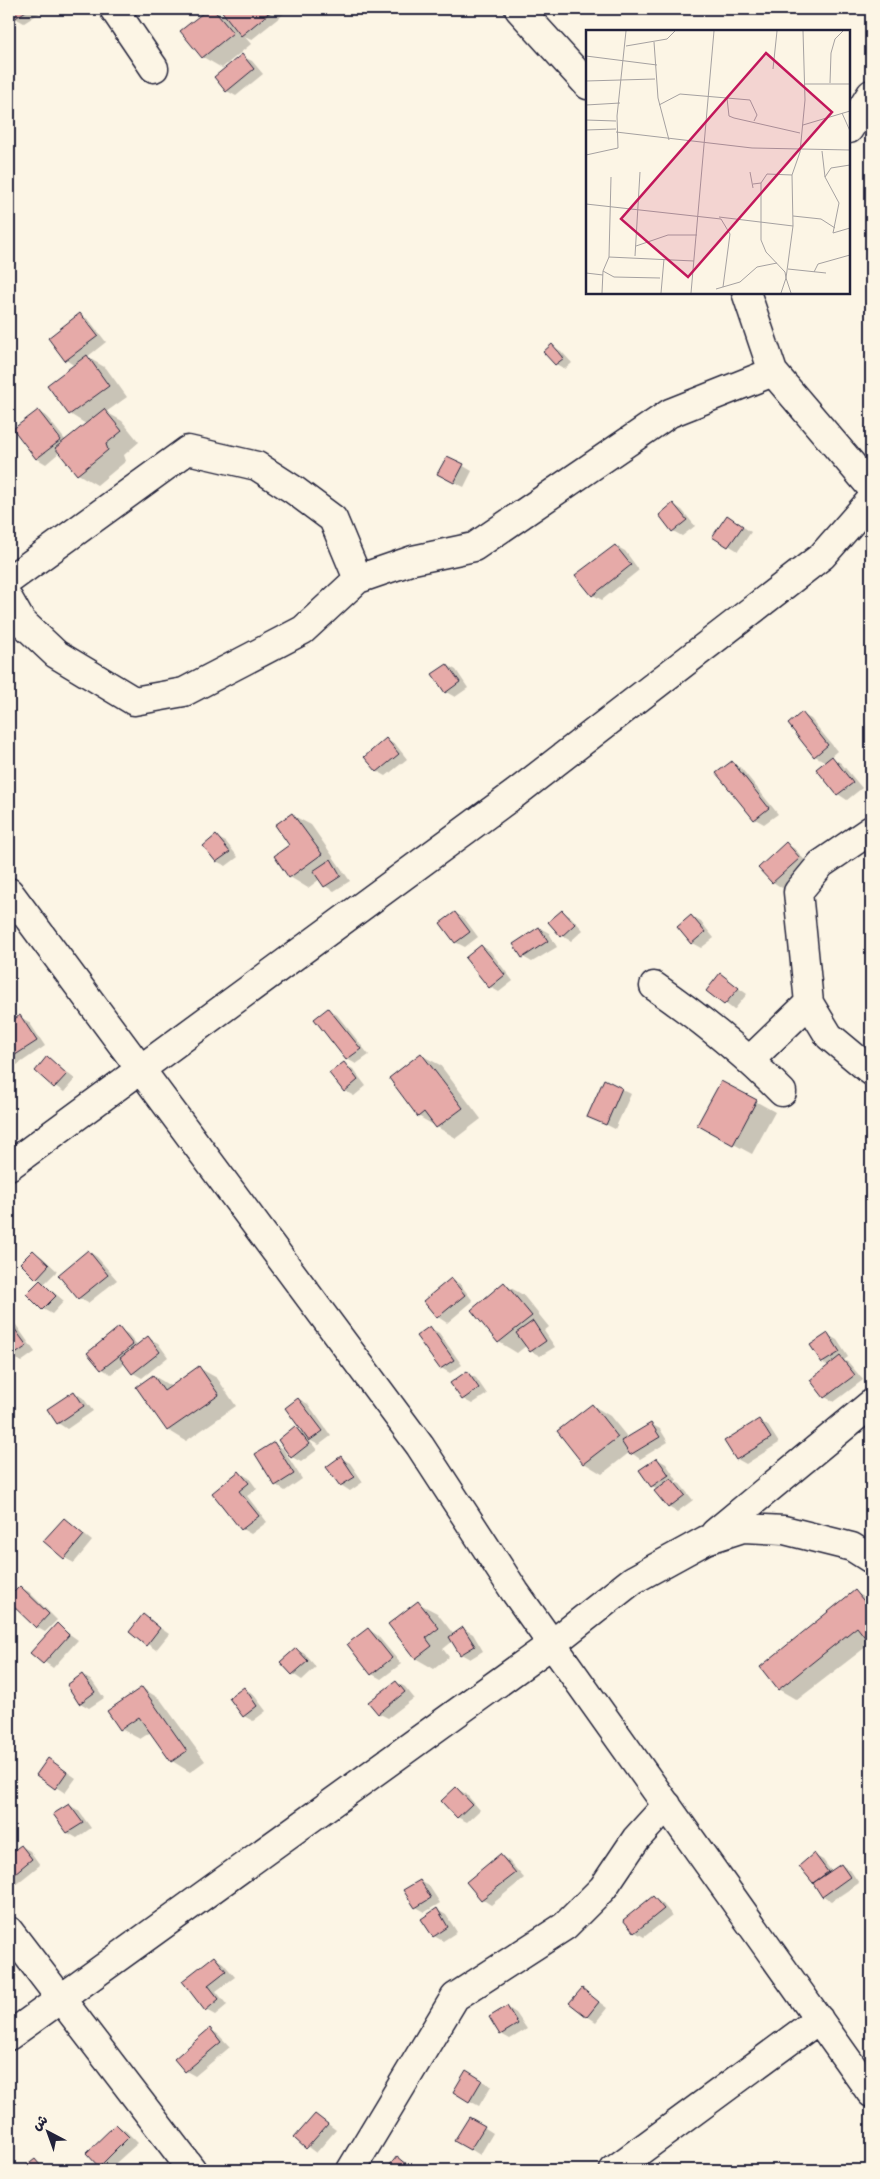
<svg xmlns="http://www.w3.org/2000/svg" width="880" height="2179" viewBox="0 0 880 2179" font-family="'Indie Flower','Playpen Sans Arabic',sans-serif">
<rect width="100%" height="100%" fill="#fcf5e5"/>
<filter id="ink" filterUnits="userSpaceOnUse"><feTurbulence type="fractalNoise" baseFrequency=".02" numOctaves="2"/><feDisplacementMap in="SourceGraphic" scale="10" xChannelSelector="R" yChannelSelector="G"/><feConvolveMatrix kernelMatrix="1 2 1 2 8 2 1 2 1" color-interpolation-filters="sRGB"/></filter>
<g filter="url(#ink)">
<path fill="#0003" d="M9,9H46L24,23L15,18Z
M210,9L228,17L222,9H290L251,40L245,37L251,44L222,68L203,57L182,31Z
M242,56L252,61L263,74L236,96L227,91Z
M80,314L89,320L106,342L87,357L106,368L127,397L106,412L122,421L139,442L124,455L126,461L97,485L78,474L60,452L46,464L36,458L38,411L47,417L66,441L86,424L70,414L75,366L66,360L49,339Z
M552,346L561,351L572,363L565,369L556,364Z
M448,457L472,471L464,487L448,479Z
M673,504L682,510L695,526L682,536L673,531Z
M736,522L751,532L738,551L714,536Z
M616,546L625,551L639,570L602,600L593,595Z
M447,665L456,670L468,688L455,697L446,692Z
M802,714L811,719L837,751L830,757L841,763L862,788L847,800L838,794L826,762L815,756Z
M386,740L396,745L407,759L386,776L377,771Z
M732,762L741,768L778,814L764,824L755,819Z
M292,815L311,825L350,881L334,891L325,886L320,879L308,888L290,877Z
M216,837L226,842L238,857L226,866L216,861Z
M786,844L795,849L808,864L782,888L773,882L760,868Z
M562,912L571,917L583,930L571,941L562,936Z
M455,913L464,918L478,937L465,947L455,942Z
M692,917L701,922L714,938L701,948L692,943Z
M540,928L549,933L557,947L532,962L523,957Z
M481,946L490,951L513,981L499,992L490,987Z
M720,975L747,994L734,1010L708,990Z
M328,1010L337,1015L369,1055L356,1064L347,1059Z
M20,1017L29,1022L45,1046L17,1065L9,1060V1024Z
M421,1055L440,1065L481,1119L456,1138L418,1116Z
M47,1058L75,1079L64,1092L55,1086Z
M344,1064L353,1069L366,1086L354,1096L345,1091Z
M605,1081L631,1094L615,1129L589,1116Z
M721,1082L775,1112L752,1154L717,1135Z
M33,1251L42,1257L57,1271L44,1284L64,1301L52,1314L43,1309L28,1294L42,1280L37,1278Z
M88,1251L97,1257L117,1280L88,1303L79,1298L60,1275Z
M451,1279L460,1284L473,1301L447,1323L438,1317L425,1301Z
M504,1284L523,1295L549,1327L544,1331L555,1347L540,1356L531,1351L527,1345L517,1353L499,1342Z
M9,1315L35,1352L21,1362L12,1356L9,1352Z
M430,1328L439,1333L462,1365L450,1373L441,1368Z
M119,1329L128,1334L138,1346L148,1338L158,1343L168,1357L142,1378L133,1373L125,1363L111,1374L102,1369Z
M828,1335L837,1340L848,1357L844,1360L849,1363L863,1380L834,1402L825,1397L829,1367L822,1362Z
M199,1368L217,1378L236,1406L186,1441L168,1430L138,1387L154,1376L172,1387Z
M467,1373L476,1378L487,1394L472,1404L463,1399Z
M74,1392L83,1398L93,1411L67,1429L58,1423Z
M299,1399L308,1404L331,1436L319,1445L309,1440L317,1450L301,1462L292,1457L295,1428L306,1434Z
M592,1405L610,1416L628,1438L651,1424L660,1429L668,1442L640,1459L630,1452L602,1474L584,1463Z
M759,1420L768,1426L779,1443L746,1464L737,1459Z
M274,1444L283,1449L302,1479L285,1491L276,1485L256,1455Z
M341,1458L350,1463L363,1482L350,1491L341,1485L328,1467Z
M657,1459L666,1464L677,1480L675,1482L680,1484L693,1500L677,1512L668,1507L657,1490L652,1486Z
M240,1473L249,1478L257,1489L247,1496L267,1522L251,1534L242,1529L214,1493Z
M64,1519L92,1541L74,1563L65,1558Z
M20,1587L29,1592L57,1620L45,1632L36,1627L9,1601Z
M855,1592L871,1601V1643L797,1700L778,1689Z
M418,1603L437,1613L454,1635L464,1629L473,1634L483,1651L470,1659L461,1654L453,1641L443,1649L449,1657L434,1669L415,1658Z
M143,1616L169,1634L156,1650L131,1632Z
M57,1625L78,1640L53,1668L32,1653Z
M368,1629L377,1635L401,1664L381,1679L372,1674L349,1644Z
M296,1649L305,1654L316,1667L302,1680L293,1674L282,1662Z
M82,1675L92,1681L104,1698L89,1708L80,1703Z
M396,1682L405,1687L414,1698L388,1718L378,1713Z
M142,1688L160,1699L205,1761L190,1772L172,1761L151,1732L140,1739L121,1729Z
M244,1688L253,1694L266,1711L253,1721L244,1716Z
M57,1765L76,1778L65,1793L38,1775Z
M457,1789L466,1794L480,1810L467,1822L457,1817Z
M69,1805L78,1810L91,1828L77,1838L68,1833L55,1814Z
M21,1846L30,1851L40,1865L10,1889L9,1855Z
M500,1855L509,1861L524,1878L491,1905L482,1899L468,1882Z
M814,1855L823,1860L832,1872L841,1865L850,1870L859,1883L832,1901L823,1896L801,1866Z
M420,1881L429,1886L440,1903L425,1912L416,1907Z
M653,1898L662,1903L672,1915L644,1937L635,1932Z
M437,1910L446,1915L457,1932L443,1941L434,1936Z
M214,1957L223,1963L235,1977L216,1991L227,2005L215,2015L206,2010L184,1981Z
M582,1989L607,2008L596,2022L587,2016Z
M507,2007L516,2013L527,2029L510,2039L501,2034Z
M210,2029L219,2035L230,2047L195,2076L186,2071L175,2059Z
M466,2072L491,2086L479,2106L454,2092Z
M316,2115L336,2130L316,2153L296,2138Z
M469,2118L493,2133L480,2155L456,2140Z
M117,2125L126,2131L138,2143L108,2170L100,2166Z
M398,2158L407,2163L415,2170H387Z
M35,2161L51,2170H23Z"/>
<path fill="#e6aaa8" stroke="#22223b" d="M9,9H29L14,19Z
M208,9H213L233,33L202,58L180,31Z
M220,9H263L268,14L241,36Z
M263,9H275L268,14Z
M242,54L254,69L226,92L214,77Z
M80,313L98,336L65,361L48,338Z
M552,344L564,358L555,365L543,352Z
M87,355L109,386L69,415L47,385Z
M104,409L122,431L106,444L108,450L77,475L55,448Z
M38,410L61,440L36,459L13,429Z
M447,456L464,464L454,483L437,474Z
M673,503L687,520L672,532L659,515Z
M727,515L743,526L728,547L712,537Z
M615,545L631,565L592,596L575,575Z
M447,664L460,682L445,693L432,674Z
M802,712L828,745L814,757L788,724Z
M386,738L399,754L377,772L364,757Z
M832,756L853,783L837,795L816,769Z
M732,761L769,808L754,820L716,773Z
M292,813L322,854L289,878L274,856L289,845L275,825Z
M216,835L230,852L216,862L203,846Z
M786,842L800,858L772,883L758,868Z
M331,859L341,876L324,887L313,871Z
M562,910L575,924L561,937L548,922Z
M455,912L470,932L455,943L440,923Z
M691,915L705,932L691,944L677,927Z
M539,927L548,941L522,958L513,944Z
M481,945L505,975L489,988L465,958Z
M720,973L739,988L724,1005L706,991Z
M328,1008L361,1049L346,1060L314,1019Z
M20,1015L37,1041L9,1059V1023Z
M421,1053L463,1108L436,1128L424,1112L418,1117L389,1078Z
M47,1056L67,1074L54,1088L35,1071Z
M344,1062L358,1080L344,1092L329,1073Z
M604,1079L622,1088L606,1125L587,1117Z
M721,1081L757,1100L733,1145L697,1125Z
M33,1250L49,1265L36,1279L20,1263Z
M88,1250L108,1275L78,1299L58,1275Z
M451,1278L465,1295L437,1318L423,1301Z
M40,1280L56,1296L42,1310L26,1294Z
M504,1282L532,1316L498,1343L471,1310Z
M9,1321L27,1346L11,1357L9,1354Z
M533,1321L546,1341L530,1352L516,1333Z
M430,1326L454,1360L440,1369L416,1336Z
M119,1327L133,1345L101,1370L87,1353Z
M828,1333L840,1352L822,1363L810,1345Z
M148,1336L160,1352L132,1374L120,1358Z
M840,1356L855,1375L824,1398L810,1380Z
M199,1366L219,1395L167,1431L136,1387L153,1375L164,1391Z
M467,1371L479,1388L462,1400L450,1383Z
M74,1391L84,1406L57,1424L47,1409Z
M298,1398L323,1431L309,1441L285,1408Z
M592,1404L618,1437L583,1464L557,1431Z
M759,1419L771,1438L736,1460L724,1441Z
M651,1423L660,1437L630,1455L621,1441Z
M295,1426L309,1444L291,1458L278,1440Z
M274,1442L294,1474L275,1486L255,1454Z
M341,1456L355,1477L340,1486L326,1467Z
M657,1458L669,1475L651,1487L639,1470Z
M239,1471L249,1483L239,1491L259,1516L241,1530L212,1493Z
M671,1478L685,1495L668,1508L654,1491Z
M64,1518L84,1535L64,1559L43,1541Z
M20,1586L49,1614L36,1628L9,1602V1597Z
M855,1590L871,1610V1645L857,1627L778,1690L760,1667Z
M418,1601L439,1628L426,1638L432,1646L415,1659L388,1624Z
M143,1614L160,1628L146,1646L129,1632Z
M57,1623L69,1635L43,1664L30,1653Z
M463,1627L475,1646L460,1655L449,1637Z
M368,1628L392,1658L371,1675L347,1644Z
M296,1648L308,1661L292,1675L280,1662Z
M82,1674L95,1692L79,1704L67,1685Z
M396,1681L405,1692L378,1714L368,1702Z
M142,1687L187,1751L171,1762L139,1717L120,1730L107,1711Z
M244,1687L257,1706L243,1717L229,1698Z
M48,1758L67,1772L55,1789L36,1775Z
M456,1787L472,1804L457,1818L441,1801Z
M69,1804L83,1823L67,1833L53,1814Z
M21,1845L32,1859L9,1878V1854Z
M814,1853L828,1872L813,1883L799,1866Z
M500,1854L516,1873L481,1900L466,1882Z
M841,1864L850,1877L822,1897L813,1883Z
M420,1880L431,1898L415,1908L403,1890Z
M653,1896L664,1909L634,1933L623,1920Z
M437,1908L448,1927L433,1937L421,1919Z
M214,1956L226,1971L208,1985L219,1999L205,2011L182,1981Z
M582,1988L599,2002L587,2017L569,2003Z
M507,2006L518,2024L500,2035L489,2017Z
M210,2028L221,2042L185,2072L174,2059Z
M466,2070L482,2080L469,2102L453,2092Z
M315,2114L328,2124L306,2149L294,2138Z
M469,2117L485,2126L470,2150L454,2141Z
M116,2124L129,2137L99,2167L86,2153Z
M397,2156L414,2170H386Z
M35,2159L44,2170H21Z"/>
<g fill="none" stroke-linecap="round" stroke-linejoin="round">
<g stroke="#22223b" stroke-width="31">
<path id="street" d="M114,9L154,68
M519,9L588,85
M849,129L871,94
M746,292L773,372L871,487
M9,580L188,450L257,466L294,490L333,519L358,579
M9,600L21,621L56,654L134,701L184,692L303,630L358,579L413,560L474,547L670,413L773,372
M9,892L420,1446L515,1592L871,2093
M654,986C700,1018 743,1052 782,1092
M809,1003L829,1036L871,1071
M750,1060L809,1003L798,892L821,864L871,830
M9,1166L516,793L822,556L871,500
M715,1533L871,1404
M9,1931L192,2170
M9,2036L552,1644L633,1580L706,1540L743,1528L784,1530L852,1547L871,1559
M351,2170L455,1997L565,1926L603,1888L636,1839L667,1805
M614,2170L819,2019"/>
</g>
<use href="#street" stroke="#fcf5e5" stroke-width="28"/>
</g>
</g>
<g transform="translate(586 30)">
<rect width="264" height="264" fill="#fcf5e5"/>
<path fill="none" stroke="#a5a1a1" stroke-width="1" d="M68,12L72,68L83,110M40,16L81,9L89,1M0,26L71,35M187,39L191,1M0,51L69,49M244,53L245,23L249,9L257,1M218,54H264M141,68L143,86L148,88L214,103M0,75L34,73M73,75L94,64L164,70L171,85L168,91M256,83L264,101M0,90L30,91M217,95L264,81M0,100L30,99M30,102L166,118L264,120M236,121L239,147L253,173L247,203M0,125L32,118L31,86L40,1M164,142L167,158M239,147L245,138L264,135M175,153V210L180,222L199,242L200,248L195,263M167,154L175,153L181,144L206,145M0,174L135,189L144,204L137,257M207,186L235,189L249,198M133,187L207,196L200,248L205,263M207,196L206,145L214,122L219,70L217,1M247,203L264,198M50,216L82,205H111M49,226L54,142M23,227L108,231M202,239L240,243M17,241L28,247L74,248M228,242L232,234L264,225M0,243L17,245M130,259L154,252L171,237L191,233M16,263L17,241L23,227L25,147M75,263L78,229M105,263L128,1"/>
<path fill="#c2185b" fill-opacity="0.15" stroke="#c2185b" stroke-width="2.5" d="M180,23L246,82L102,247L35,189Z"/>
<rect width="264" height="264" fill="none" stroke="#22223b" stroke-width="2.5"/>
</g>
<rect width="880" height="2179" fill="none" stroke="#fcf5e5" stroke-width="30"/>
<rect x="15" y="15" width="850" height="2149" fill="none" stroke="#22223b" stroke-width="2" filter="url(#ink)"/>
<g transform="translate(48 2132) rotate(319)" stroke="#fcf5e5" stroke-width="4" paint-order="stroke">
<path d="M0-4L9 19L0 12L-9 19Z" fill="#22223b"/>
<text y="-8" font-size="14" font-weight="bold" text-anchor="middle" fill="#22223b">ش</text>
</g>
</svg>
